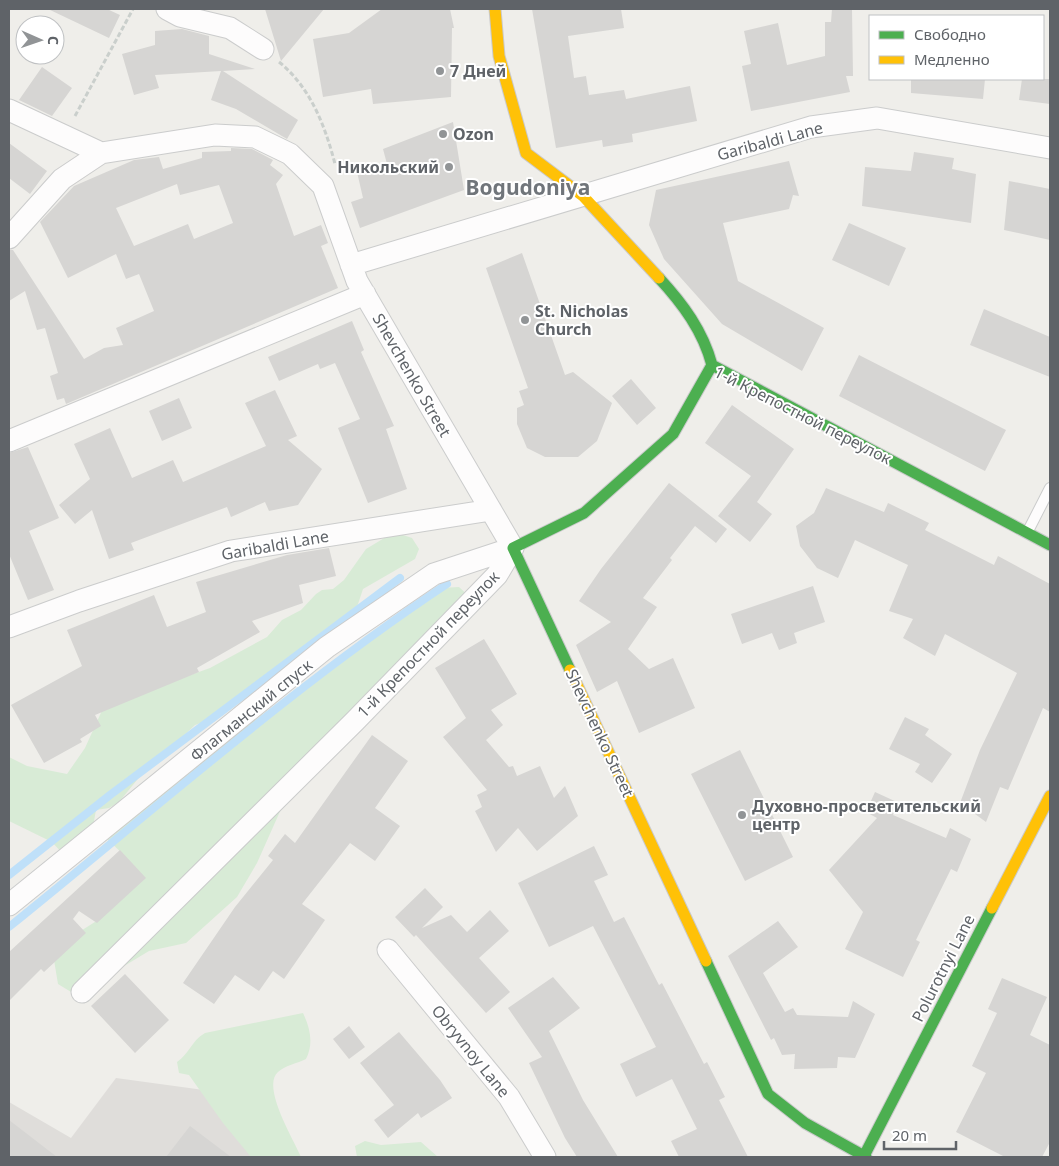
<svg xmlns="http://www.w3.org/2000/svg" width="1059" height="1166" viewBox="0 0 1059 1166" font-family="'Noto Sans',sans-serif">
<rect width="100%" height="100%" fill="#efeeea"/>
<path fill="#dfddda" d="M116,1078L211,1091L268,1157H9V1102L71,1138Z"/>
<path fill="#d8ebd6" d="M400,534L412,538L419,549L415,559L363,589L355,613L340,624L333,634L265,686L236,700L218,717L195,725L174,745L155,758L119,802L109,808L96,810L94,821L96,828L63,854L52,842L9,821V757L27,766L67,774L85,748L104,706L210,668L267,637L282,620L301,610L316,594L322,590L333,589L344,580L366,549L386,537Z
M459,587L473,600L290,789L257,863L237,897L186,943L149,951L76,995L58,984L53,954L76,934L98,920L125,856L107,839L228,740L411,604L441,588Z
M303,1013C310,1028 314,1043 306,1059C298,1063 284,1066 278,1072C261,1087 294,1140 301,1157H251L223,1123L189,1075L179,1073L177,1062C189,1054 192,1040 205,1033Z
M365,1141L381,1145L421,1142L438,1157H357L355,1146Z"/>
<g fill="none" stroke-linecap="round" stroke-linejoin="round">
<path stroke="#bfe0f9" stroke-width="8" d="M9,875L110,795L400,578
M9,927C153,811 293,686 447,584"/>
</g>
<path fill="#d6d5d3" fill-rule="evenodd" d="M48,9H107L120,15L109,38Z
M265,9H324L281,61Z
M382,9H450L454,28H452L451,97L373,104L371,89L323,97L313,39L349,33Z
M532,9H621L624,28L568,36L574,78L586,76L589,95L624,90L626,99L690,86L697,121L632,134L633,142L603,147L602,140L556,148Z
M832,9H852L853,76H846L850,92L751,111L742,66L751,64L744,31L778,23L787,65L825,56V22H831Z
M182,29L209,36V54L255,69L223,71L298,120L287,139L236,109L211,100L221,71L155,75L159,88L134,95L122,54L155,45V31Z
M42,67L72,88L52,116L19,100Z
M911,79H985L983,99L911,93Z
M1022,79H1050V104L1019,100Z
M453,122L464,190L360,228L351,202L363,198L357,172L387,164L383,149Z
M9,143L47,171L30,194L9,178Z
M231,148L252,149L273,160L270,165L283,175L276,184L294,236L321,225L328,243L321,246L338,288L66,404L64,398L57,400L50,376L58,373L45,328L37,330L25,291L9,301V250H13L84,359L104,348L123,345L116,328L154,311L139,274L126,279L116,254L68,278L40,222L74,186L134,160L159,157L163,169L202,158V152L231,151ZM177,184L180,195L219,185L233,223L194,239L188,224L134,246L116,208Z
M914,152L954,158L952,169L976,174L971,223L862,206L865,167L911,171Z
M789,161L799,196L793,195L789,209L723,223L738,281L824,328L802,371L722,324L664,259L649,225L656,190Z
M1009,181L1050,189V240L1004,230Z
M849,223L906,248L889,286L832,260Z
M522,253L565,375L573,372L612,403L597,441L578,457H545L527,448L517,424V408L524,405L519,391L528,388L486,268Z
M984,309L1050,337V377L970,345Z
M352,321L364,350L361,352L394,426L386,429L407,489L368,503L338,428L360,419L335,363L320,369L318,364L279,381L268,357Z
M859,355L1006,430L985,471L839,396Z
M631,379L656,408L637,425L612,396Z
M275,390L297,436L288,440L322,469L298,505L269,511L265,502L231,517L227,507L131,543L134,550L109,559L92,510L75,524L59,505L90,479L74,444L110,428L132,478L173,460L183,482L266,446L245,403Z
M179,398L192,428L162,441L149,411Z
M732,405L794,449L757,502L772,514L750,542L718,516L751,476L705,443Z
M28,447L59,518L29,531L54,590L28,600L9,554V453Z
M669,483L727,529L716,543L695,526L670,558L672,560L643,598L657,607L628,649L649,669L673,658L695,708L639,733L617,681L597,692L576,645L611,622L579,601L601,569Z
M826,488L884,512L888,503L929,523L925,530L994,565L998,556L1050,584V712L1043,708L1008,790L1000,787L986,822L960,803L980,750L1017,673L945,634L935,656L903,638L913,619L889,611L908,565L855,540L838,578L817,568L800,546L796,526L814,513Z
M329,548L336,576L299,585L303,603L252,621L260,632L197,668L199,672L95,715L101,726L80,739L82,742L44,763L11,705L82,666L67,630L154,595L167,627L206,612L196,582L287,555Z
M813,586L825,622L794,633L797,643L779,650L772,633L742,644L731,614Z
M484,639L517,694L491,710L503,725L486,740L509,767L513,766L517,776L540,766L554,798L565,786L578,816L537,851L518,828L496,852L475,811L482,807L477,795L487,790L443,737L466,718L435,668Z
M905,717L929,729L925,735L952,754L932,783L915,772L920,764L889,749Z
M372,735L408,761L375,808L400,826L375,861L350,843L302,904L325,920L284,979L273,971L259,991L235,975L214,1004L183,983L235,907L273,860L268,856L285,834L295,843Z
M740,750L793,857L745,881L691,774Z
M875,792L899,803L893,815L946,838L950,828L971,839L957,872L951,869L916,940L920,942L903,977L845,949L863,912L829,870L877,818L866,812Z
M594,846L608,875L594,881L614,922L624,917L659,985L662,983L704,1064L707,1062L725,1097L719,1100L748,1157H679L671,1141L697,1129L672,1079L636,1097L620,1064L656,1047L593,926L549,947L518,883Z
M120,850L146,878L97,923L79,911L73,919L86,933L44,972L41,969L9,1001V952Z
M425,888L443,907L422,928L451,915L467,932L490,910L509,931L479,958L510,992L486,1013L416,935L414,937L395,917Z
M778,921L798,947L763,973L785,1012L793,1008L797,1015L848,1017L853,1001L875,1014L855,1058L838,1057L837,1068L794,1069L795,1054L782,1055L774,1038L771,1040L728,956Z
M125,974L169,1020L135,1053L91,1006Z
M553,977L580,1008L549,1031L583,1100L618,1157H577L565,1138L529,1063L542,1057L508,1008Z
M1002,978L1047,997L1030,1035L1050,1045V1142L1042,1157H1005L956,1132L986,1073L972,1066L997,1013L988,1009Z
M349,1026L365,1047L349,1059L333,1039Z
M399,1032L440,1080L452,1098L421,1118L418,1113L388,1138L374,1120L394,1105L360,1063Z
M9,1120L57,1157H9Z
M190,1126L231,1157H166Z"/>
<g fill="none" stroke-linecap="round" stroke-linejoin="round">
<g stroke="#cbcccc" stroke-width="12">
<path id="lane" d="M1028,531L1050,488"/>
</g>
<g stroke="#cbcccc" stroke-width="23">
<path id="street" d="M167,9L180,16L230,28L263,49
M9,110L101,153
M9,238L62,179L101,153L215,135L255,137L290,154L323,186L357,281L513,548
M351,265L811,127L877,118L1050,148
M9,441L365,294
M9,627L79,601L231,551L491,510
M9,905L327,647L434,574L513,548
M388,950L509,1097L545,1157
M82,992L355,721L497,575L513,548"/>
</g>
<g stroke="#cacacb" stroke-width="13">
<path id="fast" d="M659,278C683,304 703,331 712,365
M712,365L1050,545
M570,670L513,548L584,513L673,434L712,365
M706,961L768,1094L805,1123L866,1157
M864,1156L992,908"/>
</g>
<g stroke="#cacacb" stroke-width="13">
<path id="slow" d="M495,9L499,56L526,153L583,196L659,278
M570,670L706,961
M992,908L1050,796"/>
</g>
<path stroke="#cacfcc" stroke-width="3" stroke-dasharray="5 2.5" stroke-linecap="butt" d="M279,62C310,87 325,125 335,164
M75,116L133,9"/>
<use href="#lane" stroke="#fdfcfc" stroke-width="10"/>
<use href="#street" stroke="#fdfcfc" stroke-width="21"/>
<use href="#fast" stroke="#4caf50" stroke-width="11"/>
<use href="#slow" stroke="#ffc107" stroke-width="11"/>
</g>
<g fill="#919496" stroke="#fff" stroke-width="2">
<circle cx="440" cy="71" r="5"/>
<circle cx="443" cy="134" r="5"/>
<circle cx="449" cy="167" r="5"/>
<circle cx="525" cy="320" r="5"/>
<circle cx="742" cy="815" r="5"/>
</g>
<g text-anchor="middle" stroke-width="4" stroke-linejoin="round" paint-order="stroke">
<g font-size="16" font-weight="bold" fill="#5f6368" stroke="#fff" text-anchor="start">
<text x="450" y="77">7 Дней</text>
<text x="453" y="140">Ozon</text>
<text x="439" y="173" text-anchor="end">Никольский</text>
<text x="535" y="317">St. Nicholas<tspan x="535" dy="18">Church</tspan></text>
<text x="752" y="812">Духовно-просветительский<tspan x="752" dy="18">центр</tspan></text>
</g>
<g font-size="16" fill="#5f6368" stroke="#fff">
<text transform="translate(770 141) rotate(-15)" y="6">Garibaldi Lane</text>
<text transform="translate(412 375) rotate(60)" y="6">Shevchenko Street</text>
<text transform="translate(803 415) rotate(27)" y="6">1-й Крепостной переулок</text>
<text transform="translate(275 545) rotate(-10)" y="6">Garibaldi Lane</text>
<text transform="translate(428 644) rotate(-46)" y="6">1-й Крепостной переулок</text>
<text transform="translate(251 710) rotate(-39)" y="6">Флагманский спуск</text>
<text transform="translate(600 733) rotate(65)" y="6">Shevchenko Street</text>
<text transform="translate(943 968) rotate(-63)" y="6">Polurotnyi Lane</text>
<text transform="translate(471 1051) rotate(51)" y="6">Obryvnoy Lane</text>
</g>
<g font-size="21" font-weight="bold" fill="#70757a" stroke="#fff">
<text x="528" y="195">Bogudoniya</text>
</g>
</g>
<rect width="1059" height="1166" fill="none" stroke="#5f6368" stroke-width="20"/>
<rect x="869" y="15" width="175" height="65" fill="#ffffff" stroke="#bfc1c3"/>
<rect x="879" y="31" width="25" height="8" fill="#4caf50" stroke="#bfc1c3"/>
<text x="914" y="40" font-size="15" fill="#5f6368">Свободно</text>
<rect x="879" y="56" width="25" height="8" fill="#ffc107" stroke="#bfc1c3"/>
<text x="914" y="65" font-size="15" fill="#5f6368">Медленно</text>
<g transform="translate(40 40) rotate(92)"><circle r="24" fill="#ffffff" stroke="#bfc1c3"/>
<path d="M0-4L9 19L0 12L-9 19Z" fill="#919496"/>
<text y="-8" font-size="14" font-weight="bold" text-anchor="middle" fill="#5f6368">С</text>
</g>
<path d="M884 1141v8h72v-8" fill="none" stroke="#5f6368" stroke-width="2.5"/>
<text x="892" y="1141" font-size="15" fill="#5f6368" stroke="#ffffff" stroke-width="4" paint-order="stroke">20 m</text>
</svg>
